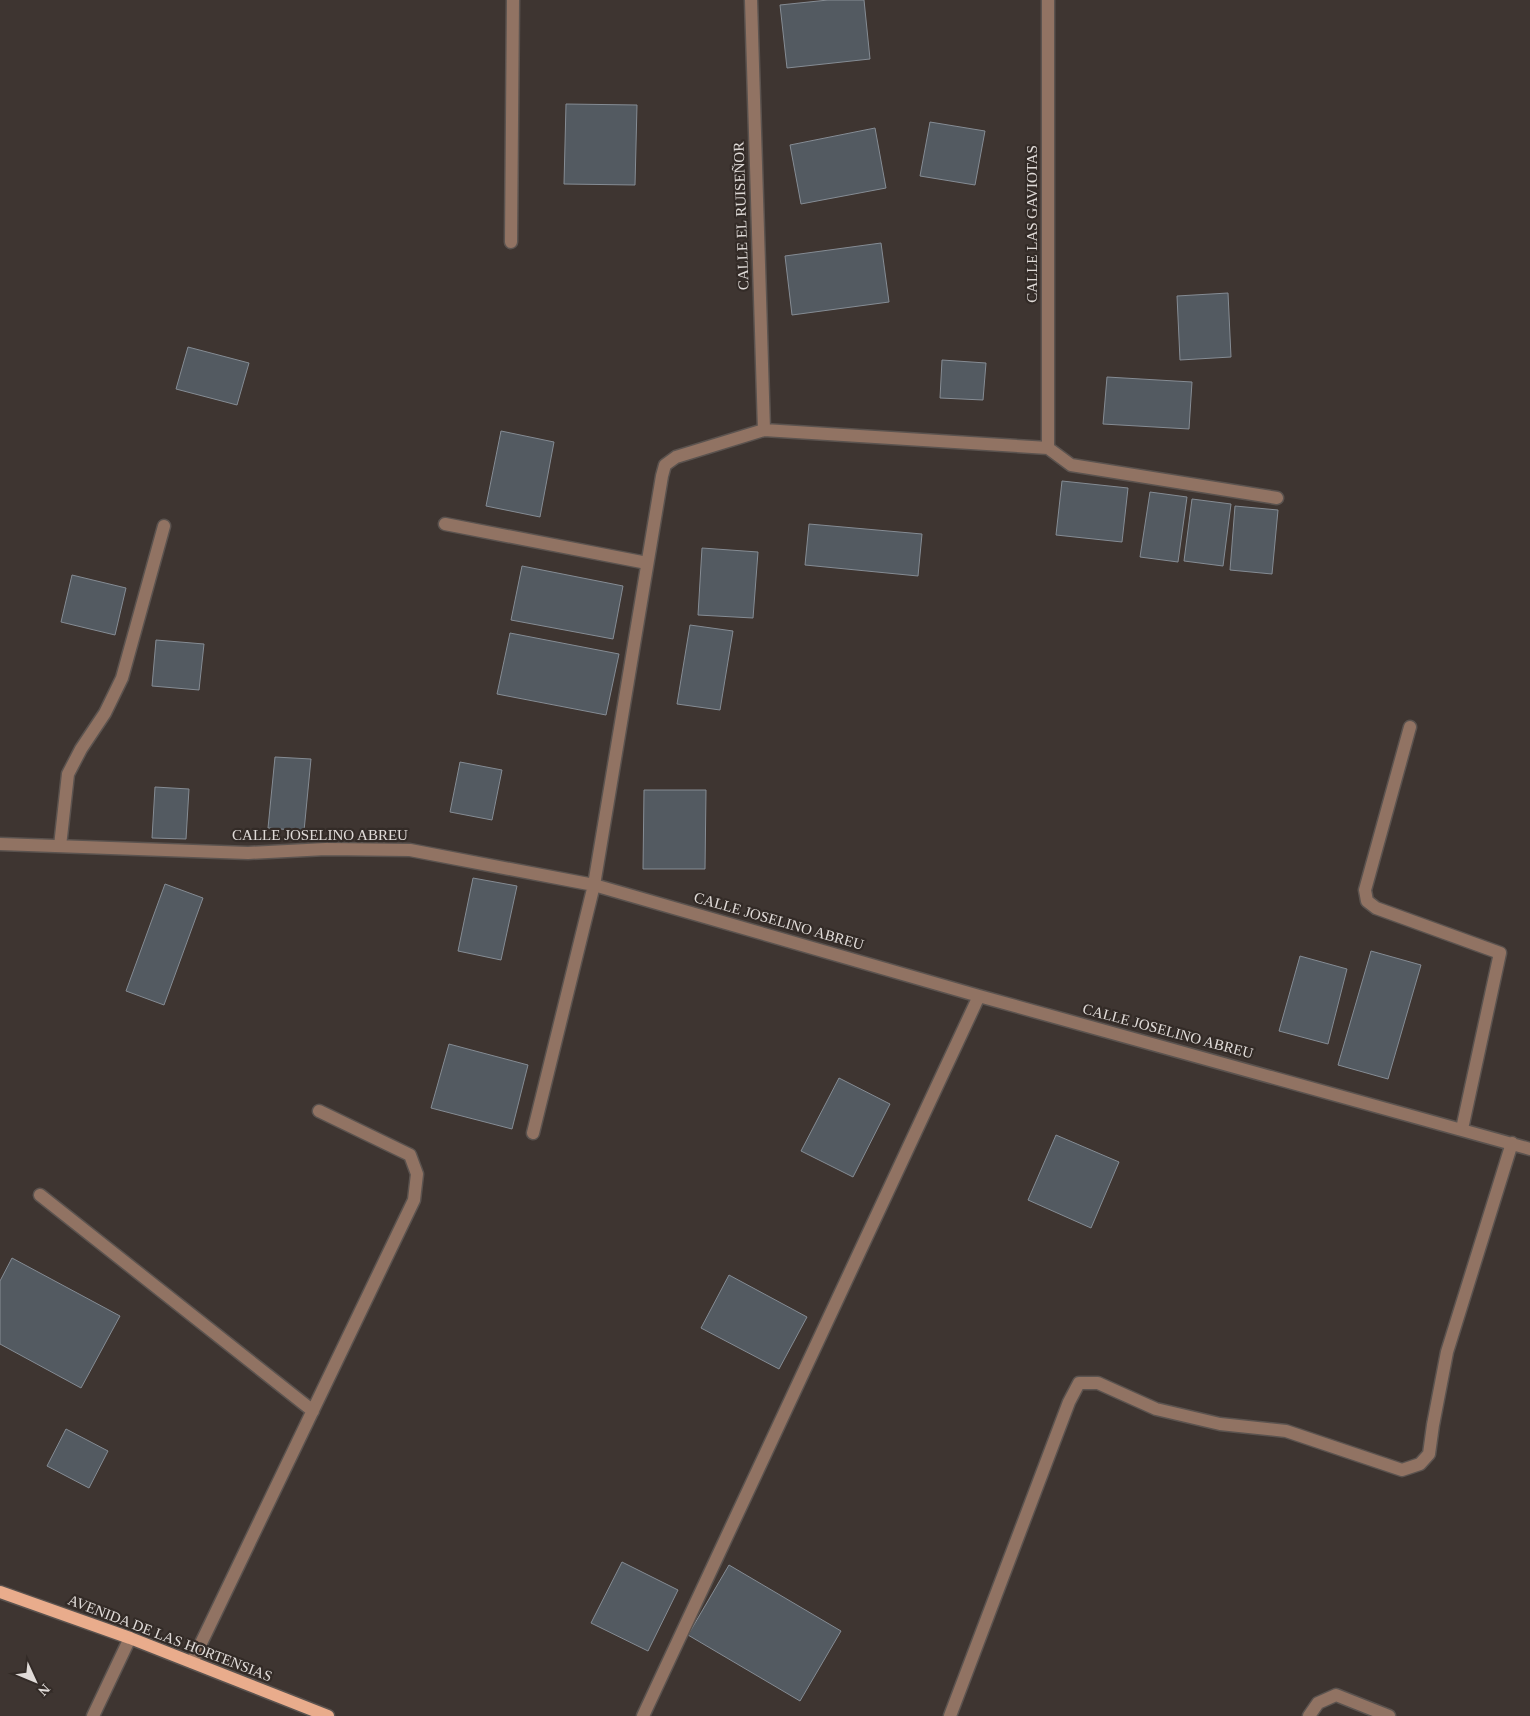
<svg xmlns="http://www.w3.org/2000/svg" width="1530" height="1716" viewBox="0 0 1530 1716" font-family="'Times New Roman',serif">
<rect width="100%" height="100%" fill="#3e3531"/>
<path fill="#535a61" stroke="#858c94" d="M828,0H864L870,59L787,68L780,5Z
M566,104L637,105L635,185L564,184Z
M930,122L985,131L975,185L920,176Z
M875,128L886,188L801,204L790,145Z
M881,243L889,302L792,315L785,256Z
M1228,293L1231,357L1180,360L1177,296Z
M188,347L249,363L237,405L176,389Z
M942,360L986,363L983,400L940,398Z
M1107,377L1192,382L1189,429L1103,424Z
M501,431L554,442L540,517L486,506Z
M1062,481L1128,488L1122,542L1056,535Z
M1150,492L1187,497L1178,562L1140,557Z
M1192,499L1231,504L1223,566L1184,561Z
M1235,506L1278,510L1272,574L1230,570Z
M809,524L922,534L918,576L805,565Z
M702,548L758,552L753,618L698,615Z
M522,566L623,586L613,639L511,620Z
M72,575L126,588L115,635L61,622Z
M690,625L733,631L720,710L677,704Z
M510,633L619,654L606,715L497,694Z
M156,640L204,644L199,690L152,686Z
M275,757L311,759L304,831L268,828Z
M460,762L502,770L492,820L450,812Z
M155,787L189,789L186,839L152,838Z
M644,790H706L705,869H643Z
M473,878L517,886L501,960L458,951Z
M165,884L203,898L164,1005L126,991Z
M1371,951L1421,965L1388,1079L1338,1065Z
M1300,956L1347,969L1328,1044L1279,1031Z
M449,1044L528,1065L512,1129L431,1108Z
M839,1078L890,1104L853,1177L801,1151Z
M1056,1135L1119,1162L1091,1228L1028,1200Z
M12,1258L120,1316L81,1388L0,1344V1281Z
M729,1275L807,1317L779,1369L701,1328Z
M66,1429L108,1451L89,1488L47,1466Z
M622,1562L678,1590L648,1651L591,1623Z
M729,1565L841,1631L800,1701L688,1635Z"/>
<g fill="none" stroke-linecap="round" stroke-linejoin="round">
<g stroke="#5b534f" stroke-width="15">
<path id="minor" d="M751,0L764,430
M1048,0V448
M511,242L513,0
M445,524L647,563
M1410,727L1365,890L1367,901L1376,908L1500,953L1462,1129
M0,844L248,853L326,849L410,850L594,885L979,996L1530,1149
M60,846L68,774L81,749L105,713L122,678L164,526
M533,1133L594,885L662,476L665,465L676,457L764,430L1048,448L1071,465L1277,498
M40,1195L313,1411
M192,1662L414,1200L417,1174L410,1155L319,1111
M93,1716L130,1638
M643,1716L979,996
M950,1716L1069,1402L1079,1383H1098L1156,1409L1220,1424L1286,1431L1402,1470L1420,1464L1429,1454L1433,1425L1447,1352L1512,1143
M1309,1716L1318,1703L1336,1695L1389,1716"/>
</g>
<g stroke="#5b534f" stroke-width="15">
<path id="major" d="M0,1592L130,1638L328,1716"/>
</g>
<use href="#minor" stroke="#917363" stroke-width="12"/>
<use href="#major" stroke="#e9ac8c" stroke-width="12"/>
</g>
<g text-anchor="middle" stroke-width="4.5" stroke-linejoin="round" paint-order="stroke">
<g font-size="15" fill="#e0dbd8" stroke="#332b27">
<text transform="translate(741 216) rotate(-92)" y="5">CALLE EL RUISEÑOR</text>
<text transform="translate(1032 224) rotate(-90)" y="5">CALLE LAS GAVIOTAS</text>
<text x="320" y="840">CALLE JOSELINO ABREU</text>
<text transform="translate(779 921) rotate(16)" y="5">CALLE JOSELINO ABREU</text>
<text transform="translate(1168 1031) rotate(15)" y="5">CALLE JOSELINO ABREU</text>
<text transform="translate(170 1638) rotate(21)" y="5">AVENIDA DE LAS HORTENSIAS</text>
</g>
</g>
<g transform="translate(35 1681) rotate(134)" stroke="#332b27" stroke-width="4" paint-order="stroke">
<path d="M0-4L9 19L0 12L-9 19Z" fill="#e0dbd8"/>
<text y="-8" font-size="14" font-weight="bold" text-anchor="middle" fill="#e0dbd8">N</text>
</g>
</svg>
